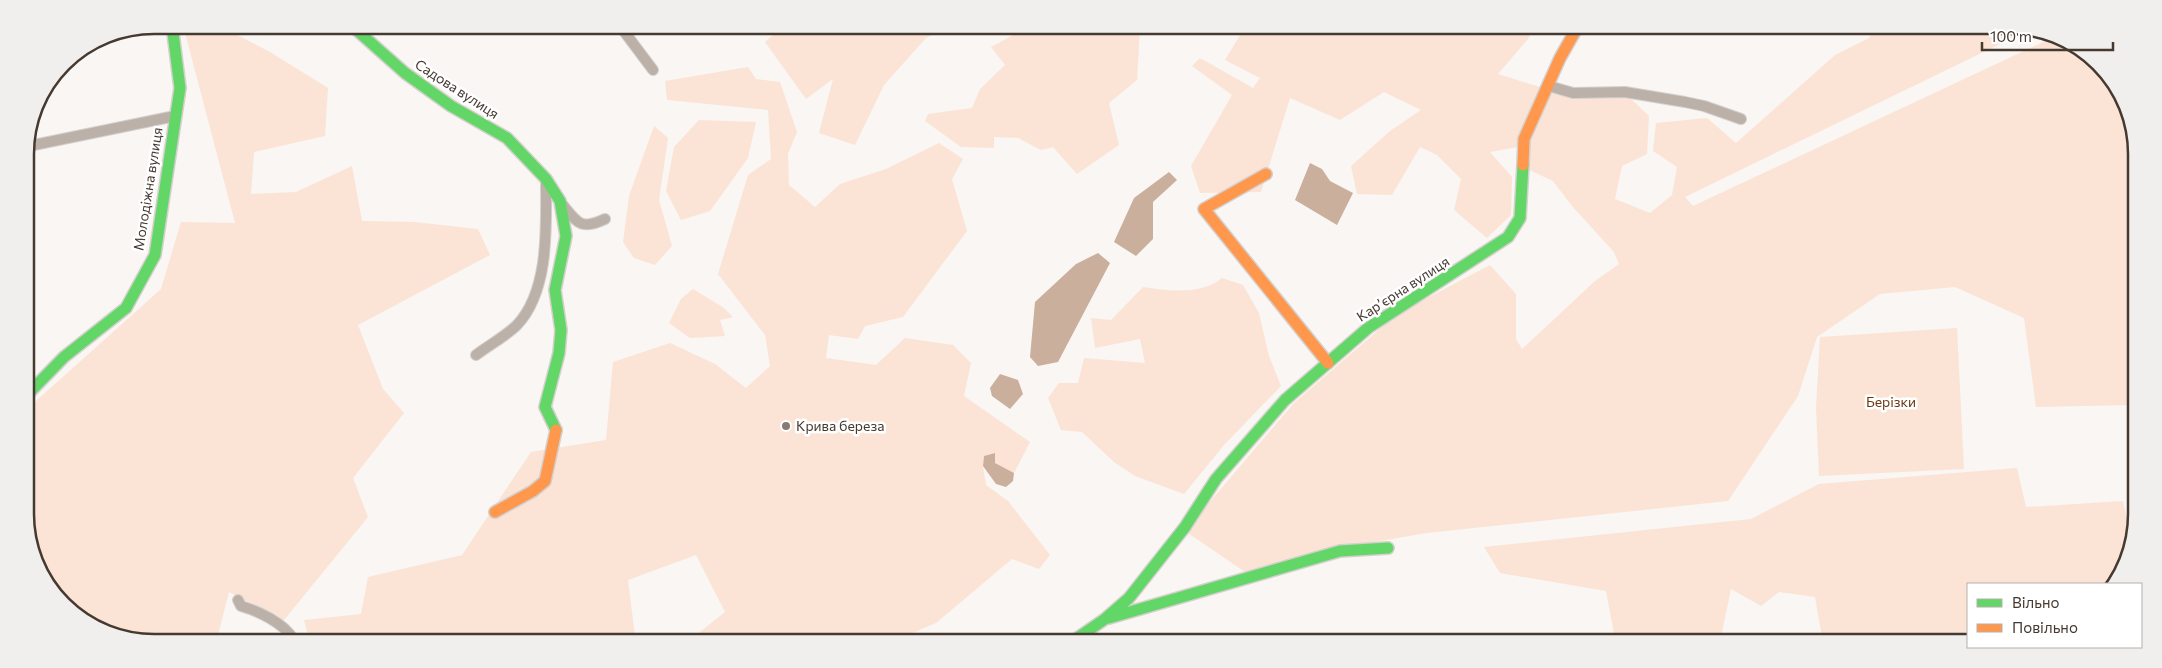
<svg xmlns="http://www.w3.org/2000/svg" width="2162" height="668" viewBox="0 0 2162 668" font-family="Commissioner,sans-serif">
<rect width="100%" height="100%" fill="#f9f6f3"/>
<path fill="#fbe4d5" d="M183,25H218L270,52L328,88L325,136L254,152L251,194L296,192L352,166L362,221L414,222L478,229L490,255L358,325L383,389L404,413L353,478L368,517L284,620L229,592L217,639H121L63,605L27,539V409L161,289L181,222L235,223Z
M772,26L950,27L926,38L884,85L855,145L819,133L833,79L806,99L765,42L774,34Z
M1017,27H1140L1137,80L1109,103L1119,145L1077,174L1053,147L1041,150L1018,138L994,137V148L961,147L925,121L928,114L972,108L980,89L1005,65L991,47L1015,34Z
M1245,27L1534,28L1528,39L1498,74L1543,88L1518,147L1490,152L1512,177L1511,215L1487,238L1454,210L1461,179L1437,155L1420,147L1392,195L1357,194L1351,166L1390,131L1421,110L1384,92L1340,120L1290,98L1261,192L1200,193L1191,166L1232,95L1192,66L1200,58L1253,88L1260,78L1225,60Z
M1689,29H1734L1730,33L1712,35Z
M1873,29H2031L1685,197L1693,206L2054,37L2099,63L2135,129L2133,409L2132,405L2036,407L2024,318L1955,287L1880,294L1817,337L1798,396L1728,501L1427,533L1345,547L1248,574L1185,531L1294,403L1397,314L1490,265L1516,294V339L1522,349L1595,281L1619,264L1614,252L1572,206L1553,181L1527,169L1531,137L1552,92L1629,97L1649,116L1647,154L1622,166L1615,199L1650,213L1672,195L1677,167L1653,151L1656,123L1707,118L1736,143L1835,55L1869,38Z
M748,67L756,79L780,82L797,132L788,154L789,185L815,207L840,184L886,169L939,143L963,159L952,179L967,231L903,317L865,326L858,339L829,335L826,358L876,365L905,338L953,345L971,363L964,396L1030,442L1014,473L995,463V453L984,456L983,466L986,485L1008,501L1050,555L1039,569L1012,559L936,623L896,640H690L725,612L696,555L628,580L635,636L603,635L604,640L309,639L304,620L361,614L368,577L462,555L531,452L606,440L613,362L670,343L715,364L746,388L770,366L765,335L718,274L748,175L771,159L768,110L667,100L665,81Z
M699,120L756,122L748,158L710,211L681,220L666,191L674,147Z
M654,126L668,138L659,200L672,246L655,265L634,258L623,242L629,196Z
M1222,278L1243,285L1259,313L1269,356L1281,386L1224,445L1184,494L1135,476L1114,462L1082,432L1061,430L1048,398L1059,383H1078L1084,358L1145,363L1140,339L1095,348L1091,318L1111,320L1143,287C1169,291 1202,295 1222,278Z
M693,289L724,308L733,317L720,320L725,336L690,338L669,323L681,299Z
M1957,328L1964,469L1819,476L1816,408L1820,337Z
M2017,468L2026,507L2123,501L2133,547L2110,584H1968V643L1821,642L1822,637L1815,597L1779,592L1761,606L1731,589L1720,642H1622L1615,639L1606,591L1500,573L1484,547L1751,519L1819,484Z"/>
<path fill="#caaf9d" d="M1310,163L1322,169L1330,181L1353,193L1337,225L1295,200Z
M1169,172L1177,180L1153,202V239L1136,256L1114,242L1134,198Z
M1098,253L1110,263L1058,362L1038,366L1030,357L1035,302L1076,264Z
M1000,374L1018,380L1023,394L1010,409L992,396L990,388Z
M995,453V463L1014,473L1013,481L1006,487L996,484L983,466L984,456Z"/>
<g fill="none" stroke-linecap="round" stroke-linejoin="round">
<g stroke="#d4d0cd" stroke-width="12">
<path id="street" d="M620,26L653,70
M1549,86L1573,93L1625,92L1685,102L1704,106L1741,119
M30,124L29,146L175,116
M562,204C577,222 580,231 605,219
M476,355C489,345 506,336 517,325C550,290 546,225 546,180
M238,600L241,606C258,611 284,623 293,639"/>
</g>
<g stroke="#d4d0cd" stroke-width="14">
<path id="fast" d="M351,25L405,73L451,106L507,138L546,179L560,201L566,236L555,290L561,330L559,353L545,407L556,430
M27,395L64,357L126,308L155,255L180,88L172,25
M1109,618L1340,551L1388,548
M1073,641L1105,619L1129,598L1185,527L1216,479L1285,400L1368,328L1508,237L1520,218L1523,165"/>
</g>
<g stroke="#d4d0cd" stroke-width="14">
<path id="slow" d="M1523,165L1524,139L1560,58L1577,28
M1266,174L1204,209L1328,363
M495,512L533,491L545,481L556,430"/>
</g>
<use href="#street" stroke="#bcb1a9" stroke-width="10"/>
<use href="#fast" stroke="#63d668" stroke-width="11"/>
<use href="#slow" stroke="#ff974d" stroke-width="11"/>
</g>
<circle fill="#857b74" stroke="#fff" stroke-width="2" cx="786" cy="426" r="5"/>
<g text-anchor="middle" stroke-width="5" stroke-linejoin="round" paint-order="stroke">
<g font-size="14" fill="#463930" stroke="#fff">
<text transform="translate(457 89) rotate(33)" y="5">Садова вулиця</text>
<text transform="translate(148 189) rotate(-81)" y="5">Молодіжна вулиця</text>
<text transform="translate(1403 289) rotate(-33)" y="5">Карʼєрна вулиця</text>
</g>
<g font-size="14" fill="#6b3910" stroke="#fff">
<text x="1891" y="407">Берізки</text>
</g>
<g font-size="14" fill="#463930" stroke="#fff" text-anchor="start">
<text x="796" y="431">Крива береза</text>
</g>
</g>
<path d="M0 0H2162V668H0ZM154 34H2008A120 120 0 0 1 2128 154V514A120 120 0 0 1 2008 634H154A120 120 0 0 1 34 514V154A120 120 0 0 1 154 34Z" fill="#f0efee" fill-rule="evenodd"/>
<path fill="none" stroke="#463930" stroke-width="2.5" d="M154 34H2008A120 120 0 0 1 2128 154V514A120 120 0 0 1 2008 634H154A120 120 0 0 1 34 514V154A120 120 0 0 1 154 34Z"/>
<rect x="1967" y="583" width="175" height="65" fill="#ffffff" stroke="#b5b0ac"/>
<rect x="1977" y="599" width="25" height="8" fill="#63d668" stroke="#b5b0ac"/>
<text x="2012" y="608" font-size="15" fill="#463930">Вільно</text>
<rect x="1977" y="624" width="25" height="8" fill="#ff974d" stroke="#b5b0ac"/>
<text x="2012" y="633" font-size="15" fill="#463930">Повільно</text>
<path d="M1982 42v8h131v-8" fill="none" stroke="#463930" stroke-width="2.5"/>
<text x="1990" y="42" font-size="15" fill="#463930" stroke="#ffffff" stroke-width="4" paint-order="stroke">100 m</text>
</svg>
